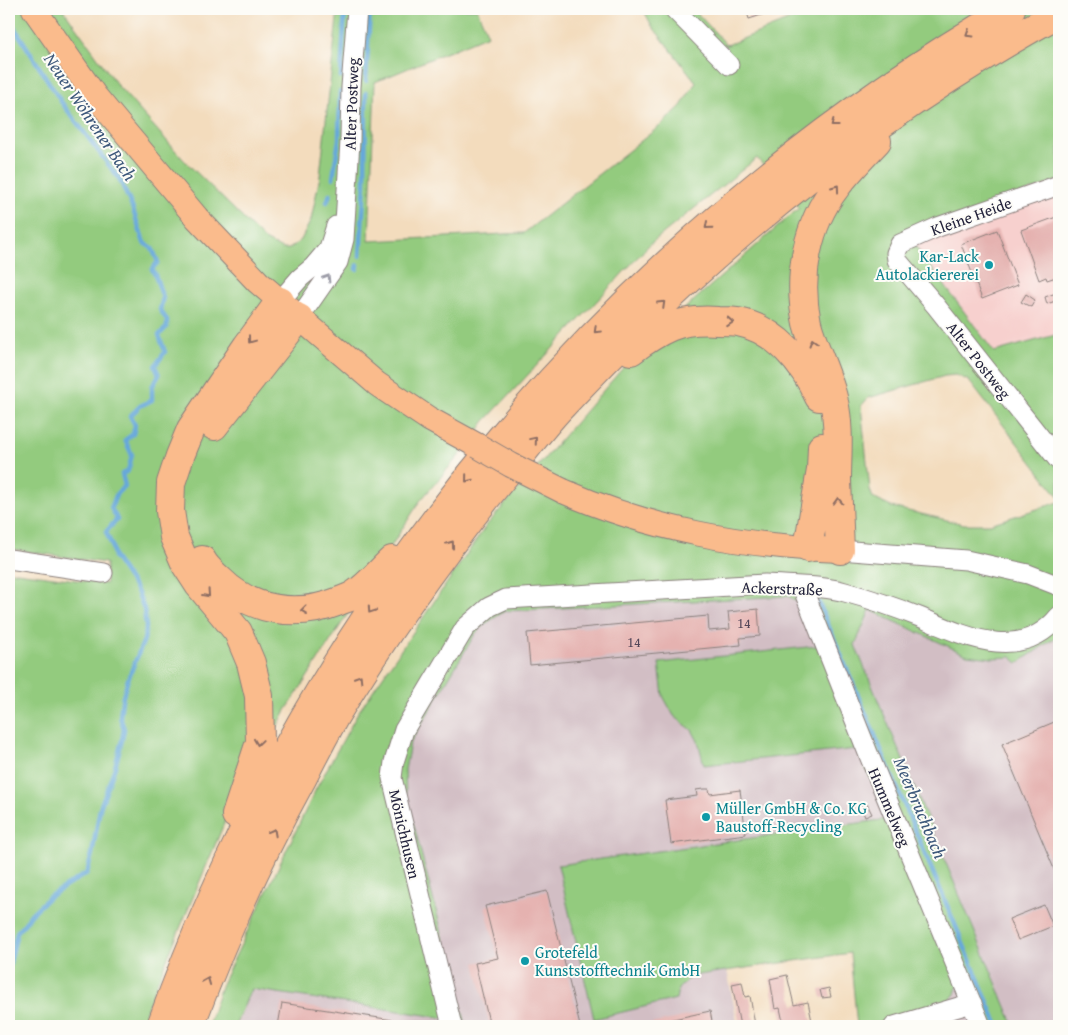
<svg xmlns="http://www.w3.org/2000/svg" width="1068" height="1035" viewBox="0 0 1068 1035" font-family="'Gentium Book Plus',serif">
<rect width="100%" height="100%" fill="#fdfcf7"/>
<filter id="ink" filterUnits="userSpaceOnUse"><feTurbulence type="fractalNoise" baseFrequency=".02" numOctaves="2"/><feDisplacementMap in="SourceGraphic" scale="10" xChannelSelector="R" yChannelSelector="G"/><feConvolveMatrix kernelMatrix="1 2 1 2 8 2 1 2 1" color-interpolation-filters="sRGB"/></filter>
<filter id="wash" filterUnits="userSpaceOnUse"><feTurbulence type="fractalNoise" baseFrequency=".0096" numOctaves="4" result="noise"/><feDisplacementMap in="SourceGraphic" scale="20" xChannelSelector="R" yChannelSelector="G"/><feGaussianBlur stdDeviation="1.12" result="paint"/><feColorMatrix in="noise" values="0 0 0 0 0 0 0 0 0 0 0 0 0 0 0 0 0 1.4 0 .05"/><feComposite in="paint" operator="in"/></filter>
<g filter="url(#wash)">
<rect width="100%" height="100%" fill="#f3dcbd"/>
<path fill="#f7d0ce" d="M1059,180V334L994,352L908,236Z"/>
<path fill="#d2bec4" d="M788,596L799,603L817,646L659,663L663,696L674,716L692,730L698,741L704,765L857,749L889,819L558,865L678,989L691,976L727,970L738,1026H236L251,989L465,1020L406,795L405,770L410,743L475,634L485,624L505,611Z
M870,610L967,655L992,658L1011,657L1018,663L1059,635V1026H1014L855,646Z
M958,983L977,1026H869L948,1002Z"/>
<path fill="#93cb7e" stroke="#5a765c" d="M9,9H63L118,86L183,159L265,240L282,249H289L301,240L311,220L320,176L338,9H477L488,35L375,82L369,241L524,233L660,126L681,106L696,82L652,26L643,9H693L727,45L818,9H1059V180L908,236L994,352L1059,334V497L969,381L956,375L945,376L868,398L861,406L870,490L873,498L891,507L964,524H990L1059,502V635L1018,663L1011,657L992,658L967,655L870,610L855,645L1014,1026H977L958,984L955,994L948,1002L869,1026H857L850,953L691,976L678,989L676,999L594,1019L558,865L888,819L857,749L704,765L698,741L692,730L674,716L663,696L659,663L817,646L799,603L788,596L505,611L485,624L475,634L410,743L405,770L406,795L465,1021L251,989L235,1026H208L221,986L316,789L359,711L486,526L641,347L799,208L757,158L650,244L484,422L469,444L420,501L285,712L266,748L234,800L154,990L140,1026H9V571L106,584V563L11,549L9,547V326L14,58L9,57Z"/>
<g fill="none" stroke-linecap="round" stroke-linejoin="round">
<path stroke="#66a8da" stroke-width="4.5" d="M9,19L62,103L120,180L132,207L144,243L152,248L158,262L152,269C158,279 158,287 163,297L160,310L167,320V327L159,335L165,352L155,366L159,375L152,387V400L140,406L130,416L135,425L133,434L125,440L132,455L128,471L122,474L125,486L117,493L111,508L117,519L106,532L112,546L114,557L137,591L144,609L146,627L144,640L128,679L122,700L120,717L124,729L122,740L115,767L100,808L92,854L87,873L50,896L31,914L25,923L17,932L9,967
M341,77L345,9
M366,81L370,9
M333,178L339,139L340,92
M327,202L330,194
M360,256L365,183L366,93
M357,269L358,265
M818,601L998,1026"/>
</g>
<g id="blocks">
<path fill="#e5b2b0" d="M746,9H774V11L749,19Z
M1059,216V276L1047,280L1046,277L1039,280L1021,230Z
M997,230L1018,285L982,299L961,244Z
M1056,293L1058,300L1047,304L1045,297Z
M1026,294L1035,300L1031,307L1021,302Z
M758,609L760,636L740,638L741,645L530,665L527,633L708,616L709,631L730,629L728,612Z
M1059,720V881L1002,744Z
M703,789H709L710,794L740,790L746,834L671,844L665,800L697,796L696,790Z
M867,804L872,814L865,817L861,807Z
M547,891L580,1026H490L475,963L498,958L485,906Z
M1044,905L1053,926L1018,940L1009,919Z
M787,975L794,1005L808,1002L813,1026H767L783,1022L780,1008L775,1009L770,979Z
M742,982L745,997L750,996L755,1025L740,1026L732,984Z
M829,988L831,997L822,998L820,990Z
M282,1003L425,1025V1026H278Z
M710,1011L713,1026H646V1025Z
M947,1019L949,1026H922Z"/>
</g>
</g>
<g filter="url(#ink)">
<use href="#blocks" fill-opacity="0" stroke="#8a7f7c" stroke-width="1"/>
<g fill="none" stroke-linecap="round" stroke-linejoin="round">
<g stroke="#8a7f7c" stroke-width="21">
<path id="minor" d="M674,9L729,65
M1059,185L938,227L900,244L896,253L897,260L936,306L1059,461
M280,301L300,278L313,267L329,248L336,226
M299,318L338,262L344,239L350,141L351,87L357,9
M840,550L966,560L1028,574L1059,586
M9,559L103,573
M802,587L868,753L981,1026
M452,1026L392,778L394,762L404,730L465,628L489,607L506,599L765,584C791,586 820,585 845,592C871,599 897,608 922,618C967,637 1021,663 1059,616
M894,1026L972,1003"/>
</g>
<g stroke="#8a7f7c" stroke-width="26">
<path id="major" d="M34,9L95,96L197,218L258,282L377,384L429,419L478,446
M563,491C652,530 743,546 840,550"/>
</g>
<g stroke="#8a7f7c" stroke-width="30">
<path id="highway" d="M631,351C643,342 656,333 670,327C684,321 703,320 718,321C725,321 731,321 738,322C776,329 804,364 819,397
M214,426L299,318
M808,548L821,470L822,447
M840,550C839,527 838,504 837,481C837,455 840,428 834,402C829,376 814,350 807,323C797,277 807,224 836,187C848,171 863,156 877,141
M202,560C206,568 213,573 220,580C251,611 296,618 337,602C343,599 350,598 355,594C369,585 380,571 392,560
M236,815L260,742L259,696L251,663L238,632L199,585L186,565L174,537L170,511L171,483L180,456L191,429L247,346L280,301
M161,1026C313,601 621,235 1011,9
M190,1026C222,940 259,857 303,777C313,757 324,736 335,716C388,628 448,544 513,465C529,445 544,425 561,407C706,251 872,115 1059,13"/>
</g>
<use href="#minor" stroke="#fff" stroke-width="19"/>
<use href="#major" stroke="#fabb8c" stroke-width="24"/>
<use href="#highway" stroke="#fabb8c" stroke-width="28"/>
<g stroke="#8a7f7c" stroke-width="26" stroke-linecap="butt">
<path id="major-bridge" d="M478,446L511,465L563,491"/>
</g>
<use href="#major-bridge" stroke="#fabb8c" stroke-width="24"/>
</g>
<defs><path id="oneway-chevron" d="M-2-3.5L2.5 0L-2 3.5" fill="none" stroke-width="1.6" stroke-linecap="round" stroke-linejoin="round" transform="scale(1.25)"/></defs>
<g stroke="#8e6e64">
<use href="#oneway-chevron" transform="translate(969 34) rotate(148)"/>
<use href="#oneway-chevron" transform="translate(834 124) rotate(143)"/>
<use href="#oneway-chevron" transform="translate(836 188) rotate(-54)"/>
<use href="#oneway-chevron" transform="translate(708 226) rotate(139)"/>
<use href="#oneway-chevron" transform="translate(662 304) rotate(-44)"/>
<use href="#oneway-chevron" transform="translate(730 322) rotate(4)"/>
<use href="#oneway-chevron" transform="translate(597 330) rotate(136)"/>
<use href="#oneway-chevron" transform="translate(251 340) rotate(127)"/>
<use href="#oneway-chevron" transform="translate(813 342) rotate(-106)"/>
<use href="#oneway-chevron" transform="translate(534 440) rotate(-50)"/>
<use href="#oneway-chevron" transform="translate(468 479) rotate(129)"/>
<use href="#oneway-chevron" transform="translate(838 501) rotate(-92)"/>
<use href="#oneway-chevron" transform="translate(451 544) rotate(-54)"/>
<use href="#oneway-chevron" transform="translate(207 594) rotate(48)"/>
<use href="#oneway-chevron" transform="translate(304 610) rotate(173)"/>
<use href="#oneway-chevron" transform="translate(371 610) rotate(124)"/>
<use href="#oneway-chevron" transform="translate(359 678) rotate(-58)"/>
<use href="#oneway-chevron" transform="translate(258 742) rotate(98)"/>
<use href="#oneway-chevron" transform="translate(273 832) rotate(-62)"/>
<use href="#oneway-chevron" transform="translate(207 981) rotate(-68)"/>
</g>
<use stroke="#9c9ca7" href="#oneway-chevron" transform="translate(327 278) rotate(-58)"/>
</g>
<g fill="#0f9aa8" stroke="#fdfcf7" stroke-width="2">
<circle cx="989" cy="265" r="5"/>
<circle cx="706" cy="817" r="5"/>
<circle cx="525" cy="961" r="5"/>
</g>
<g text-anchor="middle" stroke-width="4" stroke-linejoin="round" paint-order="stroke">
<g font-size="14" fill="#534658">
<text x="744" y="628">14</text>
<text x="634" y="647">14</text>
</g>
<g font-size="16" fill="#22223b" stroke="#fdfcf7">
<text transform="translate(351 104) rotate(-88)" y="6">Alter Postweg</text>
<text transform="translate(971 216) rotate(-20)" y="6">Kleine Heide</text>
<text transform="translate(979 360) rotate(52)" y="6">Alter Postweg</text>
<text transform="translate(782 588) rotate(2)" y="6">Ackerstraße</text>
<text transform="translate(890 807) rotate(67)" y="6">Hummelweg</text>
<text transform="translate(405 834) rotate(77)" y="6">Mönichhusen</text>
</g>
<g font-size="16" fill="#0d838f" stroke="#fdfcf7" text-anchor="start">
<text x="979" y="262" text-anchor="end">Kar-Lack<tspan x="979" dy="18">Autolackiererei</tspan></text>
<text x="716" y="814">Müller GmbH &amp; Co. KG<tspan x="716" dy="18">Baustoff-Recycling</tspan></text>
<text x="535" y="958">Grotefeld<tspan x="535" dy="18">Kunststofftechnik GmbH</tspan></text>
</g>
<g font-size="18" font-style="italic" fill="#3d587b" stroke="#fdfcf7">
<text transform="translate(90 117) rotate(56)" y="6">Neuer Wöhrener Bach</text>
<text transform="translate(920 808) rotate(67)" y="6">Meerbruchbach</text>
</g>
</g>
<rect width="1068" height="1035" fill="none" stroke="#fdfcf7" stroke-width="30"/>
</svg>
